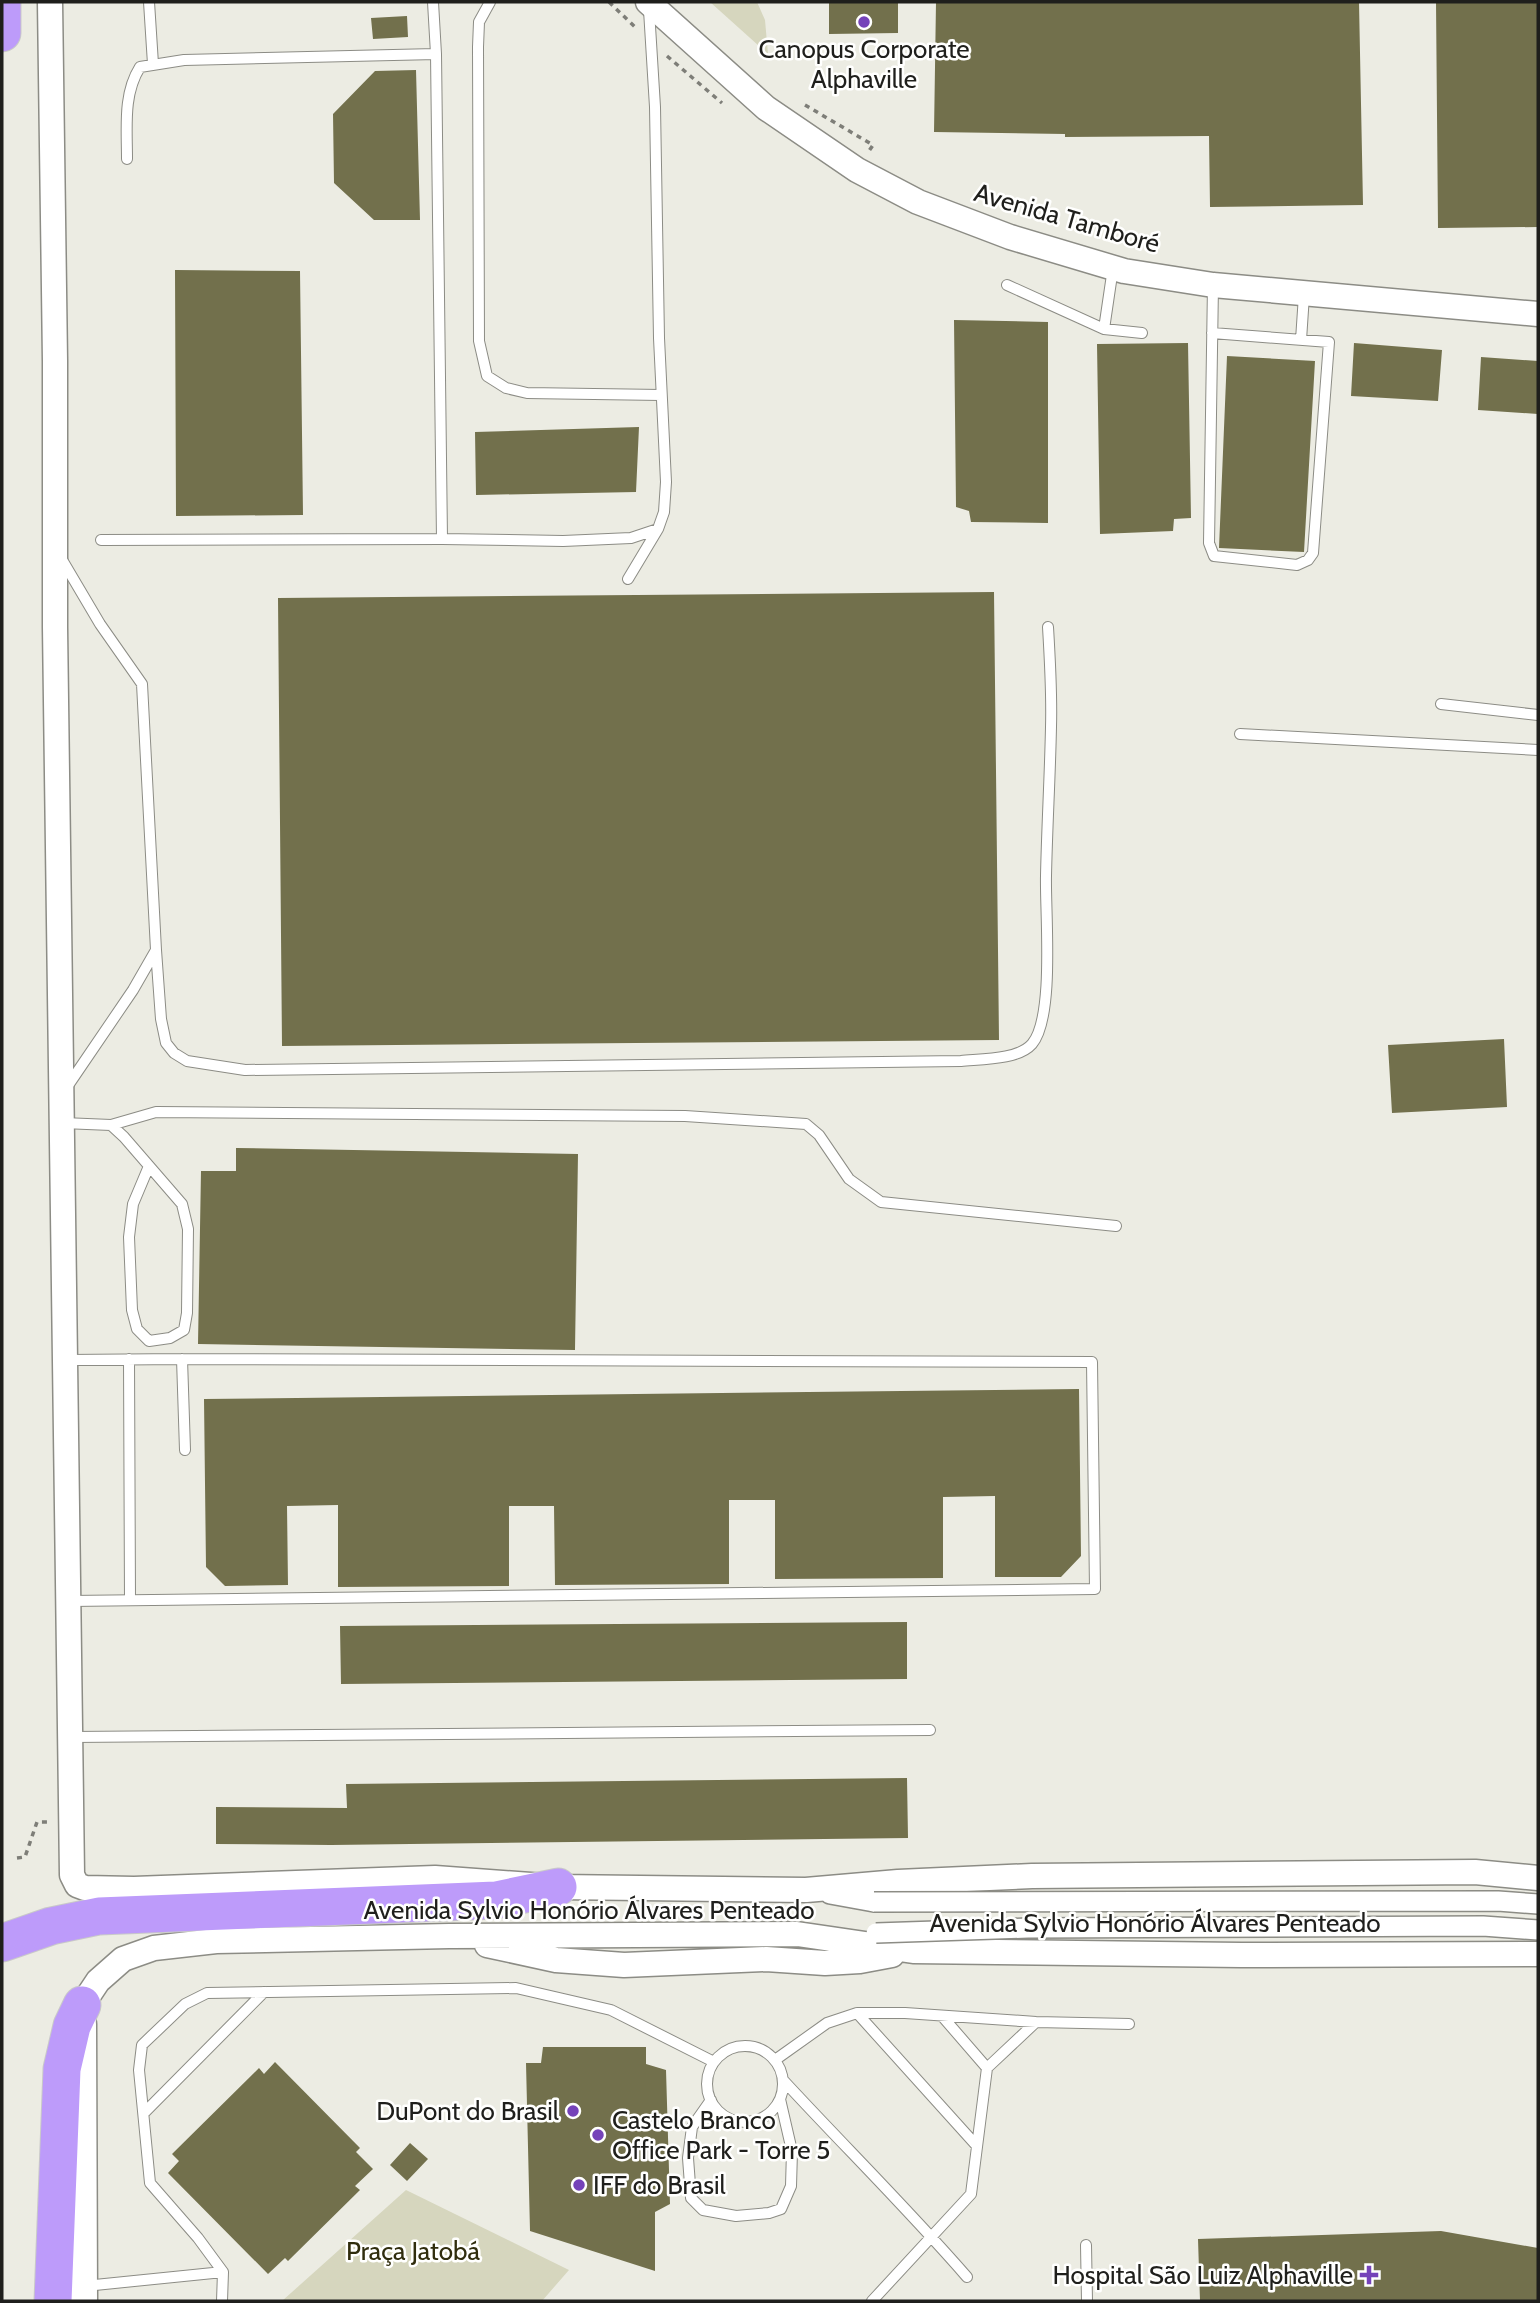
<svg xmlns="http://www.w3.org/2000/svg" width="1540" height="2303" viewBox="0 0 1540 2303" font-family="Cabin,sans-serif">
<rect width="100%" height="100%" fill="#ecece3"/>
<path fill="#d6d6be" d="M710,2H757L765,20L768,54Z
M406,2190L569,2270L542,2301H282Z"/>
<path fill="#72704c" d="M829,2H898V33L829,34Z
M936,2H1359L1363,205L1210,207L1209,136L1065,137V134L934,132Z
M1436,2H1538V227L1438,228Z
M407,16L408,37L373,39L371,18Z
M416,70L420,220H374L334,183L333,114L375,71Z
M175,270L300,271L303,515L176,516Z
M954,320L1048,322V523L971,522L969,511L956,507Z
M1188,343L1191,518L1174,519L1173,531L1100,534L1097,344Z
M1354,343L1442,350L1438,401L1351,396Z
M1227,356L1315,361L1304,552L1219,548Z
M1481,357L1538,361V414L1478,410Z
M639,427L636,492L476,495L475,432Z
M994,592L999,1040L282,1046L278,598Z
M1504,1039L1507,1107L1392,1113L1388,1045Z
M236,1148L578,1154L575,1350L198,1344L201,1171H236Z
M1079,1389L1081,1556L1061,1577H995V1496L943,1497V1578L775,1579V1500H729V1584L555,1585L554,1506H509V1586L338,1587V1505L287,1506L288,1585L225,1586L206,1567L204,1399Z
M907,1622V1679L341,1684L340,1626Z
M907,1778L908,1838L331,1845L216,1844V1807L347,1808L346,1784Z
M543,2047H646V2064L666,2070L670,2204L655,2212V2271L530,2231L526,2063H541Z
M275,2062L360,2148L356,2152L373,2169L355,2186L360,2190L288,2261L285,2258L268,2274L168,2173L179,2161L172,2154L259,2068L264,2074Z
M410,2143L428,2159L407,2181L390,2165Z
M1441,2231L1538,2248V2301H1200L1198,2239Z"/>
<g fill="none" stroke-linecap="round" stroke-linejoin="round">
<g stroke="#8c8c85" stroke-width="12">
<path id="service" d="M149,2L153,64
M433,2L436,54L442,539
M490,2L479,22L478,47L479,341L487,376L506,388L527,393L661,395
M127,159C127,127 123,94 140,67L184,60L436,54
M1113,268L1104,329L1142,333
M1007,285L1104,329
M1212,333L1329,342L1313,553L1308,560L1297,565L1214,556L1209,543L1213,285
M1301,340L1304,295
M101,540L442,539L563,541L631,538L658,529L664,512L666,482L659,338L655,107L649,10
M61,558L100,624L142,684L156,950L133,990L67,1087
M628,579L658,529
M1441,704L1538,715
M1240,734L1538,750
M156,950L161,1019L166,1043L174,1053L187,1061L245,1070L961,1061C981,1059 1018,1060 1032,1044C1055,1017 1045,912 1046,876C1047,827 1050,777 1051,727C1052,694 1050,660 1048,627
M63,1123L111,1125L156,1112L685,1116L806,1124L819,1135L849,1179L881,1202L1116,1226
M111,1125L124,1137L182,1204L188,1229L187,1313L184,1330L170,1338L149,1341L137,1329L132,1310L129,1237L133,1204L149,1166
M129,1359L130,1600
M182,1359L185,1450
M67,1360L182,1359L1092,1362L1095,1589L70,1601
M72,1737L930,1730
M857,2013L976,2145
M942,2016L987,2068
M707 2084a38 38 0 1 1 76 0a38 38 0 1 1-76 0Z
M775,2060L827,2023L857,2013H905L1036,2022L1129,2024
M783,2080C844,2146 908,2209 967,2277
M711,2100L692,2127L688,2158L691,2198L703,2210L736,2216L769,2213L781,2209L791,2186L792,2151L780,2099
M144,2113L264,1992
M1086,2245L1087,2301
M85,2286L223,2272
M222,2301L223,2272L198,2238L150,2183L139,2070L142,2045L185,2004L207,1993L516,1988L611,2010L714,2062
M872,2301L971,2194L987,2068L1036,2022"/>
</g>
<g stroke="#8c8c85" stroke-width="22">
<path id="minor" d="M830,1894L874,1902"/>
</g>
<g stroke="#8c8c85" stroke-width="27">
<path id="tertiary" d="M50,2L55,361V627L72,1875L77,1885L85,1888L134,1889L435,1878L558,1887L806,1890L898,1882L1032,1876L1475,1872L1538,1878
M648,2L766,108L857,170L918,202L1010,237L1124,271L1213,285L1538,314
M487,1945L556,1960L624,1965L766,1959L825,1963L860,1961L892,1955
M82,2005L98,1981L123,1959L154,1948L216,1941L449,1936L797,1934L913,1951L1241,1955L1538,1954"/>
</g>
<g stroke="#8c8c85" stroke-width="31">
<path id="secondary" d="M82,2024L83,2301"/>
</g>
<g stroke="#c9c9c9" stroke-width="39">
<path id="motorway" d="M2,33V2
M2,1943L51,1926L99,1916L496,1900L558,1887
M53,2301L62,2069L72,2026L82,2005"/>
</g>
<path stroke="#7e7e78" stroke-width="3.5" stroke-dasharray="5 5" stroke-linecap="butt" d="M609,2L635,27
M667,56L722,103
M805,105L873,145L869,151
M17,1858L25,1857L37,1822H48"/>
<use href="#service" stroke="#fff" stroke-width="10"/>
<use href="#minor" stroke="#fff" stroke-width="19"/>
<use href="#tertiary" stroke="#fff" stroke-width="24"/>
<use href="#secondary" stroke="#fff" stroke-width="28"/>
<use href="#motorway" stroke="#bd9bfa" stroke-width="37"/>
<g stroke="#8c8c85" stroke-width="22" stroke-linecap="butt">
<path id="minor-bridge" d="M874,1902L1498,1901L1538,1904
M876,1933L1028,1928L1483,1926L1538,1930"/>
</g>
<use href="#minor-bridge" stroke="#fff" stroke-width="19"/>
</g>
<g fill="#7542b9" stroke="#fffffe" stroke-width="2.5">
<circle cx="864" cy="22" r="7"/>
<circle cx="573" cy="2111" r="7"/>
<circle cx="598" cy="2135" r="7"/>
<circle cx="579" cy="2185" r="7"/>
<path d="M1365.5 2264.5h7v7h7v7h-7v7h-7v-7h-7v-7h7z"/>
</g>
<g text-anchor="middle" stroke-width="5" stroke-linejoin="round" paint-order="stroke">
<g font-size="26" fill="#1f1f1c" stroke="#fffffe" text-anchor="end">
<text x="864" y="58" text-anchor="middle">Canopus Corporate<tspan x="864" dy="30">Alphaville</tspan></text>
<text x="559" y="2120">DuPont do Brasil</text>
<text x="612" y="2129" text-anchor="start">Castelo Branco<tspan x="612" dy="30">Office Park - Torre 5</tspan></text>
<text x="593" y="2194" text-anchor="start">IFF do Brasil</text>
<text x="1353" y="2284">Hospital São Luiz Alphaville</text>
</g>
<g font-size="26" fill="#1f1f1c" stroke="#fffffe">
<text transform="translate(1067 218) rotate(16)" y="9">Avenida Tamboré</text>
<text x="589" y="1919">Avenida Sylvio Honório Álvares Penteado</text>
<text x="1155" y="1932">Avenida Sylvio Honório Álvares Penteado</text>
</g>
<g font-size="26" fill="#302d0d" stroke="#fffffe">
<text x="413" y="2260">Praça Jatobá</text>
</g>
</g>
<rect width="1540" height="2303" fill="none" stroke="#1f1f1c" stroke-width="7"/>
</svg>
